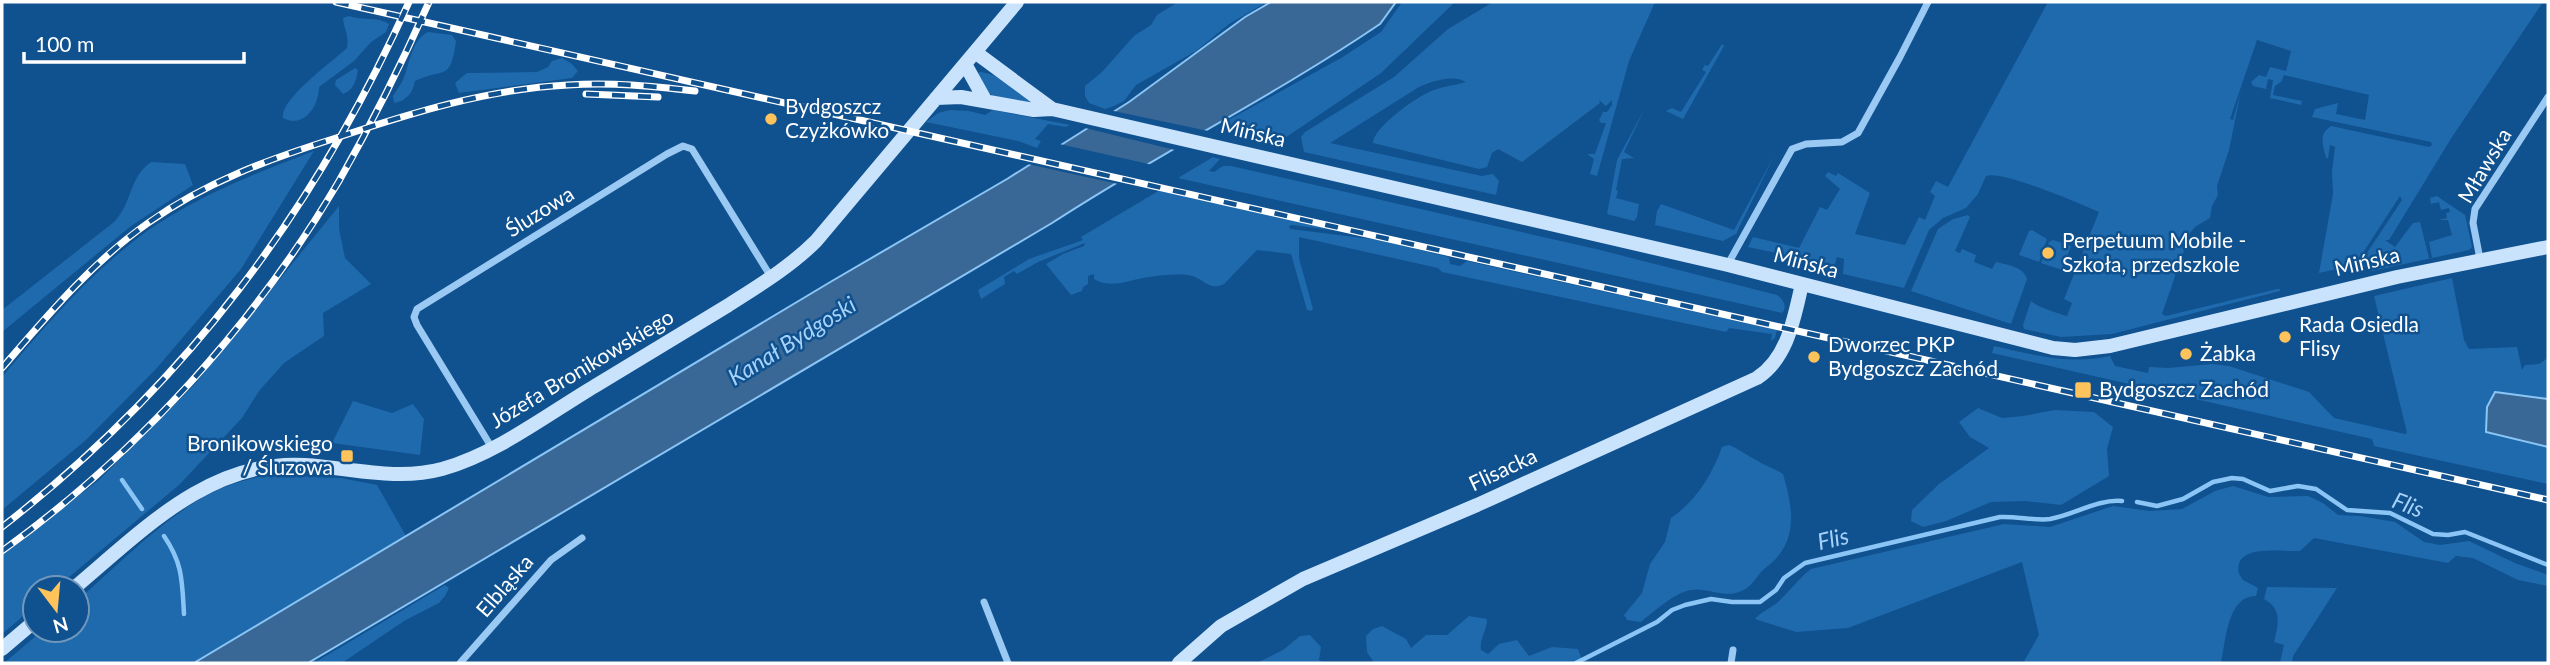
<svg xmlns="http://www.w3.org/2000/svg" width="2550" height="665" viewBox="0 0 2550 665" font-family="Lato,sans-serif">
<rect width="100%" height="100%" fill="#10518f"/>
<path fill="#1f6aad" d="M1178,2H1267L1229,24L1196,51L1136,85L1124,101L1114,106L1105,109L1089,103L1085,96V86L1102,72L1134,36L1151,25L1157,15Z
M1402,2H1455L1381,73L1282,140L1275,143L1269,142L1224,126L1225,122L1341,58L1381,32Z
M1493,2H1655L1629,61L1597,176L1590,174L1594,159L1587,154H1595L1606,123H1601L1599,120L1603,112H1607L1612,105V100L1606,106L1599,100L1600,103L1522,162L1498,149L1492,153L1487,167L1479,169L1373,143C1373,128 1415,98 1429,92C1442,86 1453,86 1466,82C1454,74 1432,81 1419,87L1330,143L1482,176L1493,174L1499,181L1496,195L1304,152L1301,137L1305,132L1394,77L1448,29Z
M2048,2H2543L2452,137L2389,240H2385L2395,247L2413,223L2420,222L2429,258H2432L2429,242L2452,235L2448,220H2439L2447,218L2446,213L2450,212L2449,208L2441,210L2439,202L2431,204L2430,198L2437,196L2465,215L2472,247L2469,250L2372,271L2365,268L2361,262L2402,200L2400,196L2355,265L2319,273L2333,194L2332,172L2335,147L2330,145L2328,158H2326C2323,144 2318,135 2331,126L2429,147L2432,145L2431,142L2312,117L2315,109L2338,103L2336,114L2365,120L2369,95L2284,75L2281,82L2275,86L2273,95L2302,101L2301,105L2270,98L2273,80L2268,79L2266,89L2253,86L2251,82L2259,75L2266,77L2270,67L2286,71L2291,51L2257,40L2230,119L2233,120L2241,91L2229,150L2217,186L2218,195L2212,206L2210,218L2195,227L2190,233L2162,314L2166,316L2277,289H2280V291L2112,334L2061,337L2024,329L2023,325L2031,301C2037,307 2058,313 2067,316L2072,303L2064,299L2099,212C2079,203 2002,170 1986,176L1978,194L1966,208L1943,218L1929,230L1904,288L1843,274L1844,259L1837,257L1833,272L1793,262L1786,255L1748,247L1753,237L1799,248L1820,207L1827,210L1840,189L1825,176L1828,172L1836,176L1838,173L1870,193L1855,234L1905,245L1919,217L1925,220L1935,196L1930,192L1936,181L1948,187Z
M349,16C362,21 377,16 389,24L386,32L371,42L354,61L319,87C319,106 304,129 283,118C280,99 332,62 347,48C349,32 344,31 343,18Z
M428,32L452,35L456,41C450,82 446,67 415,81C413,93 406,101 394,103L393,96C396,91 399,87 402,82C410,66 410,41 428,32Z
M1722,44L1724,46L1683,119L1666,111L1672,108L1681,112L1706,72L1702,70L1705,65L1708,66Z
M562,58L572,64L578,71L572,78L459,93L455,83L467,73L537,72L548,67L552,61Z
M355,68L358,70C356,81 354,90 343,94L335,85L336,80Z
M980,72C1000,73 1019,93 1035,104L996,98L989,93L978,73Z
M1645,108L1624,152L1634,158L1622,159L1616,190L1618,191L1616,198L1639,204L1637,217L1634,221L1607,214L1617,160Z
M950,110L969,111L985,115L993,110L1070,125L1066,127L1048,124L1035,139L1041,141L1037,148L1018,141L926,122L938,113Z
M314,151L241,269L156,369L86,440L2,510V377C40,332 78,287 124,249C179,203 248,176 314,151Z
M1775,154L1736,234L1723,241L1655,225L1657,211L1661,204L1734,230Z
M1213,157L1220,159L1209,171L1214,172L1223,166H1231L1596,249L1777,295C1783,299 1788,307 1782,313L1178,178Z
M151,162L185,164L193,185L131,226L2,332V310L114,222C132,204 129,177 151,162Z
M1160,190L1340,231L1292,225L1289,226L1290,229L1379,240L1449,257L1450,264L1460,266L1467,261L1777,330L1775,338L1771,341L1772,334L1729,328L1726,332L1442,272L1438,268L1299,237V258L1313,309L1311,311L1307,310L1291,254L1257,250L1224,284C1209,292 1203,277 1188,275C1176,274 1161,275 1149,277C1130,279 1112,290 1094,279V274L1088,276V284L1083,287L1082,291L1071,295L1046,264L1063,254L1084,246L1085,243L1038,262L1017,274L1014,271L1004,277L1005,284L981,299L978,290L1029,259L1083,240L1081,237Z
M339,206V229L345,258L371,284L323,313L324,336L284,363L259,391L242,418L179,485L56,588H35V606L2,634V554L99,480L194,385Z
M1968,215L1970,217L1955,251L1960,253L1962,249L1976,255L1974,262L1992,269L1996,262C2008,265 2024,267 2027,279L2011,324L1911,291L1938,229L1953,219Z
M2032,230L2047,239L2039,262L2019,255L2029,231Z
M2053,240L2071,246L2062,270L2041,263L2049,242Z
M2452,278L2464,340L2469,349L2517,347L2522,370L2525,365L2539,364L2548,358V484L2374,446L2372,439L1992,353L1994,346C2034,355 2069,365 2110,356L2115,366L2148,373L2149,367L2168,368L2212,364L2229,366L2309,392L2334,418L2405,434L2407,433L2374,296Z
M353,401L392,413L413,404L424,419L420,455L332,443Z
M1978,408L2002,418L2023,416L2055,410L2094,412L2113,427L2107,449L2109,476L2061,505L2026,501L1991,502L1946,521L1923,527L1911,521L1912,510L1939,484L1989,448L1970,437L1959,422Z
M1729,445C1739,449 1746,455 1756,460C1765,466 1774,468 1783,474C1791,501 1798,533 1778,556C1774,562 1767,566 1762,571C1754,580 1751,588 1739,592C1724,598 1706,587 1691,590C1676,592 1653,612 1641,622L1627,620L1624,615L1642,593L1650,564L1665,542L1671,518C1696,501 1712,475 1722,447Z
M267,475L341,478L377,485L406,536L194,663H4L43,630H77V601C118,565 163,518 211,493C229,484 248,479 267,475Z
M2233,486L2268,497L2308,496L2323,503L2338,515L2360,516L2395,522L2424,542L2440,545L2469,541L2515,563L2548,575V586L2518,580L2473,558L2456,556L2448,563L2314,538L2300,551C2281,552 2232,543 2239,574L2243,580L2258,588L2256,596C2227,596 2226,641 2221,663H2023L2039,635L2022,562L1848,628L1796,632L1755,619C1762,611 1771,608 1778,602C1790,591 1798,579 1811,569L2004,524L2050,527L2113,506L2150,511L2182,509L2215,491Z
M445,585L449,588L445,596L439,603L404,621L342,663H314Z
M2267,587L2337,588L2293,656L2292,663H2280L2284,645L2274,642C2278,625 2283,609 2264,599Z
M1469,616L1487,619C1487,631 1479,639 1481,650L1488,654L1499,644L1517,640L1529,656L1552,647L1578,649L1583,663H1374L1367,652L1366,636L1373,629L1382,626L1406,639L1411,648L1426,635H1447Z
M1310,635L1321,647L1319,660L1324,663H1257L1283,650L1300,636Z"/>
<path fill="#396896" stroke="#8bc5f6" stroke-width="2" d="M1271,2H1396L1380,24C1274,96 1159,153 1052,223L308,663H194L832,281L1007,179L1129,102L1245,17Z
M2495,392L2548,399V447L2486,432L2487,407Z"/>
<path fill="#10518f" d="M1109,110L1213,132L1179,151L1081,127Z
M1055,143L1153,165L1118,184L1023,163Z"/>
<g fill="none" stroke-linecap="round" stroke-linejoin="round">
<path stroke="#8bc5f6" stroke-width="4.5" d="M122,480L142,509
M2137,502L2157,506L2183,499L2213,482L2232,478L2243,479L2270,491L2298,486L2316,489L2347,510L2390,513L2433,534L2448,535L2465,532L2548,565
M164,536C183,564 182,581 184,614
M1576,663L1657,622L1672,610L1685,605L1711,599L1732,602H1760L1776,590L1784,578L1805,563L2000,517C2016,516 2036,521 2050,519C2074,515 2097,499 2122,501"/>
<path stroke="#9ac9f3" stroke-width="7" d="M2480,259L2473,223L2475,209L2548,97
M1728,264L1792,149L1806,144L1842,142L1858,133L1900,57L1928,2
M492,448L417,325L414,317L417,309L667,154L683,146L692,149L771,277
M984,602L1008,663
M460,663L551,560L582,538
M1731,663L1733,650"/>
<path stroke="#c9e3fc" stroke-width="14" d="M975,52L1052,109
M965,64L985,100
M936,98L961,97L1034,110L1052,109L1728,265L2053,348L2075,350L2110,346L2397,277L2548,247
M74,588C142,531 210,459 305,465C351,468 397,481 442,469C496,454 548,414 595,386C639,359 683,333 727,306C758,286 790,267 816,241L1017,2
M2,649L35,621
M1179,663L1221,626L1303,579L1477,505L1757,378C1788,358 1794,318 1802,284"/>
<g stroke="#fff" stroke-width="7">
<path id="rail" d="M336,2L2548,500
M586,94L658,97
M2,368C47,316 91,263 148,223C206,182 269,159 336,138C411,113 488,89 568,85C611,82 652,86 695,91
M2,527C185,385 314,212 409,2
M2,551C137,454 255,324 339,181C372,123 402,63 429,2"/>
</g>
<use href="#rail" stroke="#10518f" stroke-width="4.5" stroke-dasharray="13" stroke-linecap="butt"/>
</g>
<g fill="#ffc35b" stroke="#10518f" stroke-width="2.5">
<circle cx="771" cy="119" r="7"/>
<circle cx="2048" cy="253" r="7"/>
<circle cx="2285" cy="337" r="7"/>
<circle cx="2186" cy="354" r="7"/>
<circle cx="1814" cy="357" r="7"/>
<rect x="2074" y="381" width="18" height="18" rx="3.5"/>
<rect x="340" y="449" width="14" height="14" rx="3.5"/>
</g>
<g text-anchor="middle" stroke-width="5" stroke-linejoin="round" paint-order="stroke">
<g font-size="21" fill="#fff" stroke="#10518f" text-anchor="start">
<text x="785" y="114">Bydgoszcz<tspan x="785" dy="24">Czyżkówko</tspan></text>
<text x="2062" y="248">Perpetuum Mobile -<tspan x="2062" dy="24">Szkoła, przedszkole</tspan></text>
<text x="2299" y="332">Rada Osiedla<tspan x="2299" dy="24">Flisy</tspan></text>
<text x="1828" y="352">Dworzec PKP<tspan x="1828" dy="24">Bydgoszcz Zachód</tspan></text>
<text x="2200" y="361">Żabka</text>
<text x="2099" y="397">Bydgoszcz Zachód</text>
<text x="333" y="451" text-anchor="end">Bronikowskiego<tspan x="333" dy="24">/ Śluzowa</tspan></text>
</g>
<g font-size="21" fill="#fff" stroke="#10518f">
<text transform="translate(1253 133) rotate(13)" y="7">Mińska</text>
<text transform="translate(2485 166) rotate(-59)" y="7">Mławska</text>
<text transform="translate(540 212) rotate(-32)" y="7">Śluzowa</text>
<text transform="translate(2367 262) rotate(-13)" y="7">Mińska</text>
<text transform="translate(1806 263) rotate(15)" y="7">Mińska</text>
<text transform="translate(582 369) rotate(-31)" y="7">Józefa Bronikowskiego</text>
<text transform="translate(1503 470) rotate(-25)" y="7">Flisacka</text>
<text transform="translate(505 586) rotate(-49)" y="7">Elbląska</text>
</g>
<g font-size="23" font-style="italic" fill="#a6d2fa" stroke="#10518f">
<text transform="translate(792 341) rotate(-32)" y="8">Kanał Bydgoski</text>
<text transform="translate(2408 505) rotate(21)" y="8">Flis</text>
<text transform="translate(1833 539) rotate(-13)" y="8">Flis</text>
</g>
</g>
<rect width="2550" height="665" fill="none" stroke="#ffffff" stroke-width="7"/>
<g transform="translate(56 609) rotate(164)"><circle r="33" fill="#10518f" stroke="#7097bc" stroke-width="2"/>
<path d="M0-5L12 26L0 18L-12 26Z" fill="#ffc35b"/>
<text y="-10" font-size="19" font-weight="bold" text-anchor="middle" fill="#ffffff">N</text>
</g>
<path d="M24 52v10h220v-10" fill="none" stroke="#ffffff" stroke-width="3.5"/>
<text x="35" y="52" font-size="21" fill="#ffffff" stroke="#10518f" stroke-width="5" paint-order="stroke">100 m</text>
</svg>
